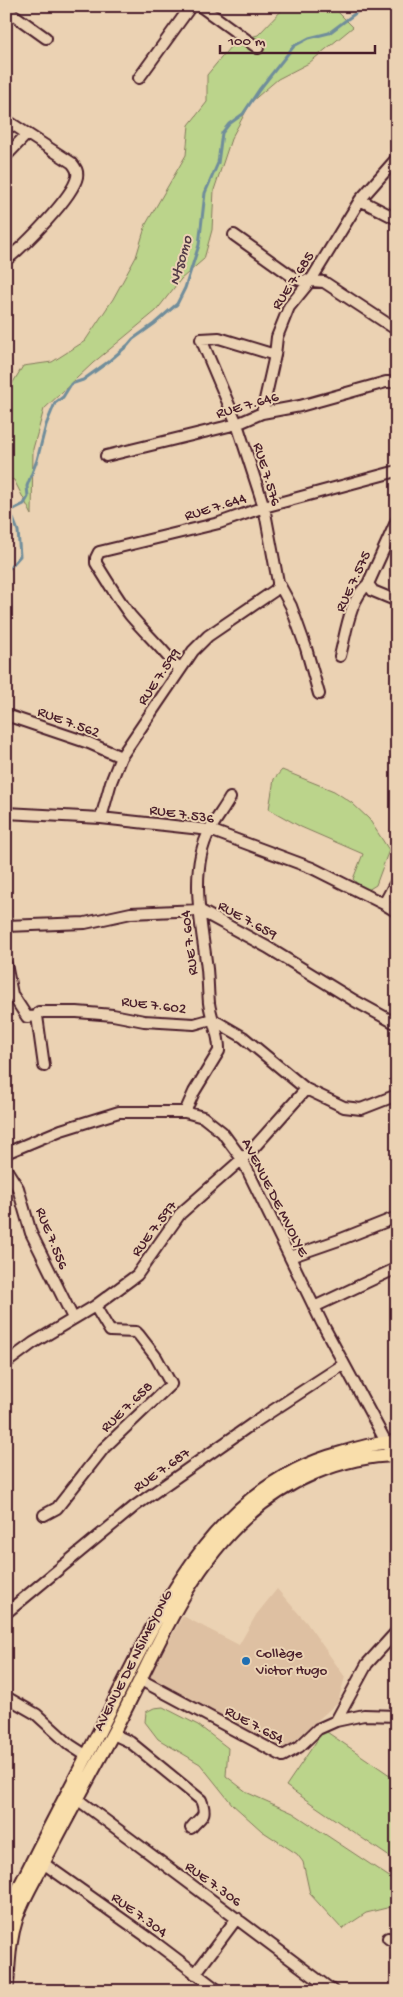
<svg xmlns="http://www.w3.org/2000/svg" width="403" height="1997" viewBox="0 0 403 1997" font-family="'Gochi Hand',sans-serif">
<rect width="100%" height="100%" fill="#ebd2b3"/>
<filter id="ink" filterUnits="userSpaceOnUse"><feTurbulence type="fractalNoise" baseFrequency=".02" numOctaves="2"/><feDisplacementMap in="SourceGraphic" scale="10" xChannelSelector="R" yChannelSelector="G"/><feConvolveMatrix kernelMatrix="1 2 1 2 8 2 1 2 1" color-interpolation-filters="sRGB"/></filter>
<g filter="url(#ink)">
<path fill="#dec0a2" d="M277,1589L306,1622L345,1677L338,1702L282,1752L147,1679L183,1616L239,1645L256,1615Z"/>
<path fill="#bbd48b" stroke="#827a5b" d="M286,6H332L353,27L309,63L278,79L251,102L231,139L214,190L212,230L204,259L181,279L156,311L93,363L44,409L33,449L32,515L14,480L6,478V394L23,366L52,362L85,341L113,299L136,257L146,224L186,155L189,125L207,102V75L235,41L258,35Z
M282,770L334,791L352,803L369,819L389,850L376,885L368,890L358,885L353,879L363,854L301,827L269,809L274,779Z
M163,1707L198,1725L228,1748L226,1776L248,1793L293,1813L397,1882V1904L395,1906L366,1913L342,1929L310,1894L303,1862L297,1854L262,1831L232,1804L200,1764L158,1739L145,1722L146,1712L154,1708Z
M324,1730L397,1780V1862L286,1786Z"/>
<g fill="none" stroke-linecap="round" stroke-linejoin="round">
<path stroke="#6f8d9b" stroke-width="3" d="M6,572L20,556L18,531L10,511L24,504L28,497L27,486L37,460L46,425L55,403L63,397L71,384L83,380L108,362L128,345L133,339L154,324L177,304L185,288L199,245L205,193L218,163L222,133L229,124L243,114L259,90L294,46L309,38L329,33L365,6"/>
<g stroke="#4a1f2b" stroke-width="14">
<path id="minor" d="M200,6L258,48
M11,13L46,38
M139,78L191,6
M6,120L72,163C76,168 78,171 77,177C73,197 23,247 6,260
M6,156L27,134
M360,200L397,219
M234,235L293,277L300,280L324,282L397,330
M275,355L219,338L201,339L237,424L264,507L278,582L291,606L306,648L319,694
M262,413L275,355L277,337L289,307L311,280L360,200L397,158
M106,456L237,424L262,413L300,406L386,382H397
M368,584L373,591L397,601
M340,656C346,634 349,600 368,584L397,520
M179,670C164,650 146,634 130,615C118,599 107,581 96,563V558L99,552L219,523L264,507L397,471
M6,715L89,743L121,757
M6,813L101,818L210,830L312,868L384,904L397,912
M101,818L111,782L121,757L193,651L208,636L274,591L278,587V582
M384,904L397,880
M6,926L85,923L131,913L199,910L267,947L355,1001L397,1024
M6,964L12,994L27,1017L37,1016L39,1012H77L113,1015L144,1021L194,1024L212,1019L243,1037L306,1089L344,1107L361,1109L397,1095
M37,1016L44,1066
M185,1112L194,1092L219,1051C220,1035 211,1019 209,1003C208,991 208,980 207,969C202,926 188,870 210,830C216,819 224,809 230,798
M6,1153L61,1130L119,1112H185L203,1117L222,1132L242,1159L322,1323L386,1442L391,1455
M6,1169L18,1188L31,1233L73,1318
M290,1257L339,1240L397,1217
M314,1307L397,1268
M6,1363L33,1343L95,1306L137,1275L180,1214L250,1152L306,1089
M44,1515L57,1508L104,1448L171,1384L156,1357L139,1335L136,1332L110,1331L95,1306
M6,1613L135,1506L252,1424L344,1364
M139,1679L283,1756L299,1747L318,1729L336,1721L367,1664L397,1631
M8,1698L36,1714L70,1745L87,1756
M336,1721L364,1715L397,1716
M113,1734L130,1742L141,1751L201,1800C208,1818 200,1816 191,1828
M77,1799L333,1991
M43,1863L153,1941L219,1991
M388,1938L397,1944
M195,1974L237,1918"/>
</g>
<g stroke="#4a1f2b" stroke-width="16">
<path id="major" d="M6,1915C35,1853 68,1793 99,1732C156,1621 208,1488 341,1453C359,1448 378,1442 397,1442
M7,1984C9,1962 9,1941 16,1920C22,1900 34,1881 44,1862C66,1819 89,1778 112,1735C153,1660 181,1576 246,1517C286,1480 341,1456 397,1455"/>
</g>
<use href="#minor" stroke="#ebd2b3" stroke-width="10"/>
<use href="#major" stroke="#f9deab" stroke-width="12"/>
</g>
</g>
<circle fill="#1f6fb2" stroke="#ebd2b3" stroke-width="2" cx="246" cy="1661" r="5"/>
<g text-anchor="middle" stroke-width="4" stroke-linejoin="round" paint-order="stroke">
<g font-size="15" fill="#4a1f2b" stroke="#ebd2b3">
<text transform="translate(292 280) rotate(-57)" y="5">RUE 7.685</text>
<text transform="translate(247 404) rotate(-16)" y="5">RUE 7.646</text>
<text transform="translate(268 474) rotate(73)" y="5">RUE 7.576</text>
<text transform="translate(215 506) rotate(-17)" y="5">RUE 7.644</text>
<text transform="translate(352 581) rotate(-65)" y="5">RUE 7.575</text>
<text transform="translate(158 676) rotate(-56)" y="5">RUE 7.599</text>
<text transform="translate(69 721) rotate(20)" y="5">RUE 7.562</text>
<text transform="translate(182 813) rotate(8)" y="5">RUE 7.536</text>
<text transform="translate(248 919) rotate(29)" y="5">RUE 7.659</text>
<text transform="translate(188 943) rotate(-97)" y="5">RUE 7.604</text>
<text transform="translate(154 1004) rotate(7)" y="5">RUE 7.602</text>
<text transform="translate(276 1197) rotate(63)" y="5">AVENUE DE MVOLYE</text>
<text transform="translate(153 1228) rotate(-53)" y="5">RUE 7.597</text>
<text transform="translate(53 1238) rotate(68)" y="5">RUE 7.556</text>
<text transform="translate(126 1406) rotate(-44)" y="5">RUE 7.658</text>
<text transform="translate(161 1469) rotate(-35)" y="5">RUE 7.687</text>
<text transform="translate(132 1660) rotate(-63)" y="5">AVENUE DE NSIMEYONG</text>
<text transform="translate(255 1724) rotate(28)" y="5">RUE 7.654</text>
<text transform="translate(214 1883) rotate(36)" y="5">RUE 7.306</text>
<text transform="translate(140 1914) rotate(36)" y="5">RUE 7.304</text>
</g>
<g font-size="15" fill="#4a1f2b" stroke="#ebd2b3" text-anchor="start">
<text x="256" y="1657">Collège<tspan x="256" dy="17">Victor Hugo</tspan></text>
</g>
<g font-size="16" font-style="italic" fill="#533a47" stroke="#ebd2b3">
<text transform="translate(179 260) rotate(-74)" y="6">Ntsomo</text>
</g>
</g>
<rect width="403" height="1997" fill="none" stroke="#ebd2b3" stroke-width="25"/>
<rect x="12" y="12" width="378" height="1972" fill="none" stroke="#4a1f2b" stroke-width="2" filter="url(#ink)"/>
<path d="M220 45v8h155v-8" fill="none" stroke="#4a1f2b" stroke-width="2.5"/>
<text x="228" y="45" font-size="15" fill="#4a1f2b" stroke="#ebd2b3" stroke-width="4" paint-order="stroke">100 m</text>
</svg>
